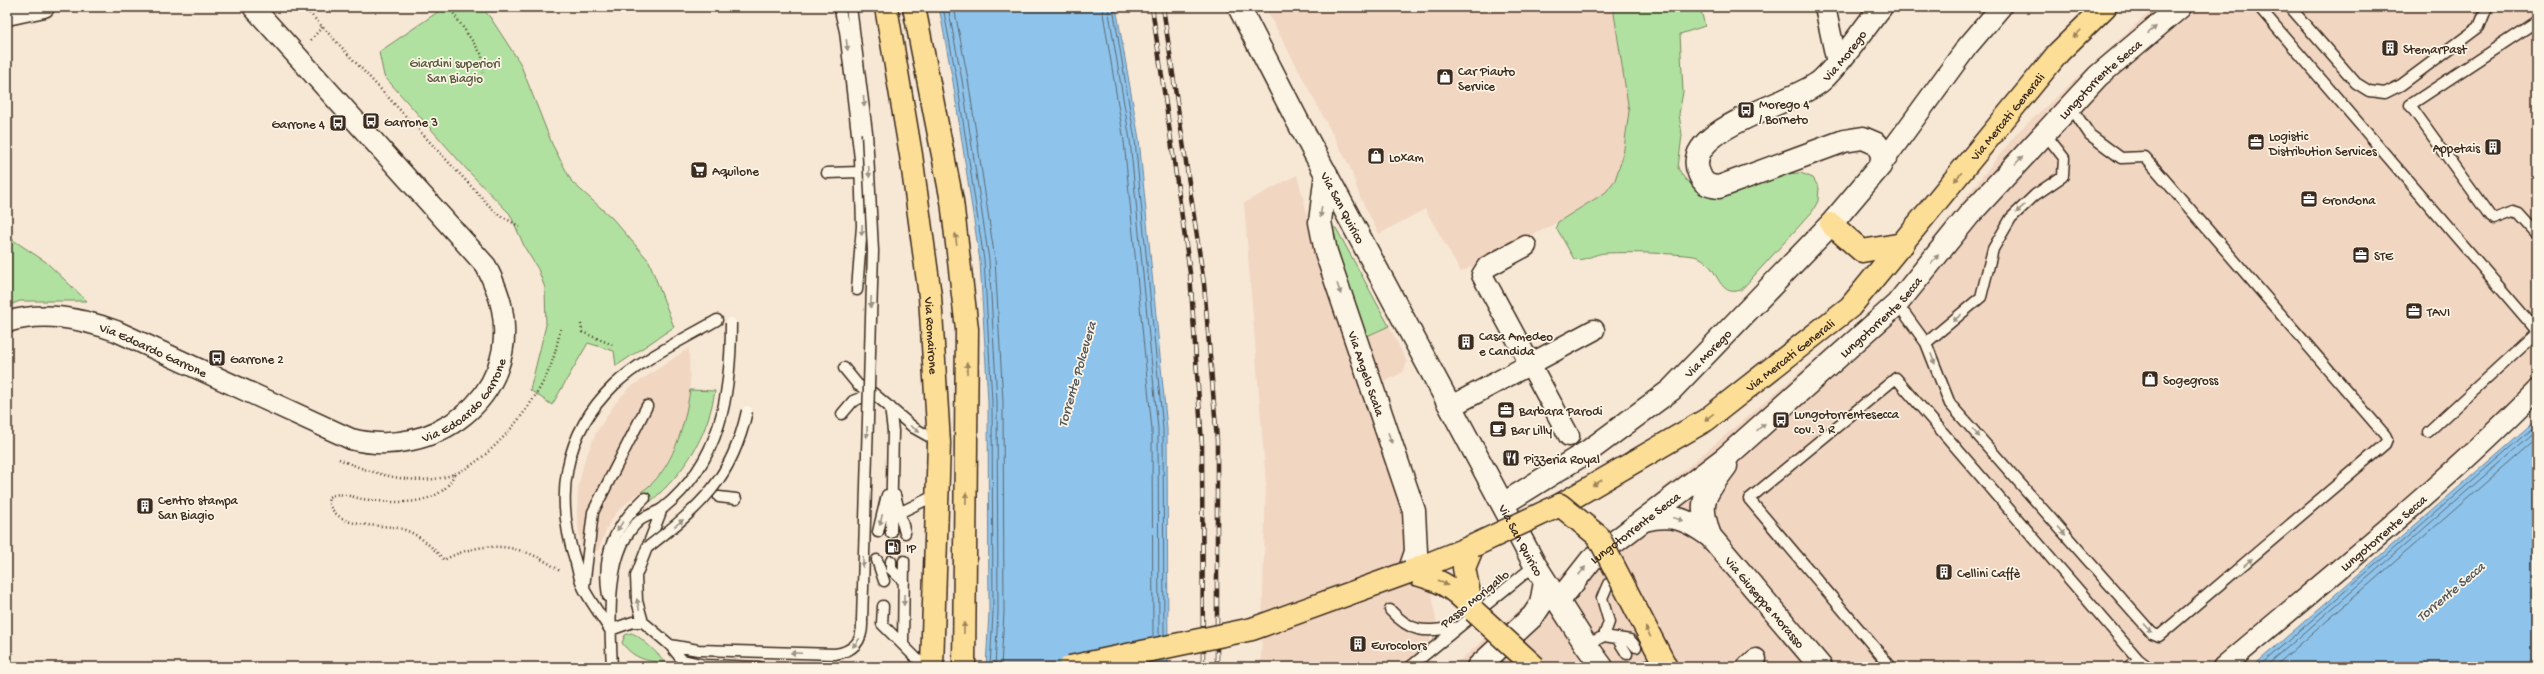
<svg xmlns="http://www.w3.org/2000/svg" width="2544" height="674" viewBox="0 0 2544 674" font-family="'Gochi Hand',sans-serif">
<rect width="100%" height="100%" fill="#f7e7d5"/>
<filter id="ink" filterUnits="userSpaceOnUse"><feTurbulence type="fractalNoise" baseFrequency=".025" numOctaves="2"/><feDisplacementMap in="SourceGraphic" scale="8" xChannelSelector="R" yChannelSelector="G"/><feConvolveMatrix kernelMatrix="1 2 1 2 8 2 1 2 1" color-interpolation-filters="sRGB"/></filter>
<g filter="url(#ink)">
<path fill="#f1d6c2" d="M1265,7H1613L1629,111L1623,156L1615,180L1606,192L1558,222L1461,272L1425,209L1379,234L1360,197L1350,167Z
M2155,7H2537V380L2433,480L2212,667H1452L1881,303L2018,132Z
M1297,175L1320,262L1353,342L1389,326L1407,362L1403,372L1371,389L1424,537L1436,621L1427,649L1408,667H1261L1266,483L1244,203Z
M689,348L690,390L688,408L681,433L670,458L659,475L646,489L631,499L616,513L608,525L598,551L581,549L577,515L578,489L584,462L596,433L614,405L628,389Z"/>
<path fill="#b1e1a0" stroke="#76865f" d="M445,7H481L490,17L520,63L552,144L572,182L612,218L649,261L674,327L616,366L614,351L588,343L552,405L530,390L546,325L545,288L538,269L525,248L510,214L470,173L384,76L379,52Z
M1613,7H1700L1705,26L1680,34L1683,92L1679,114L1682,135L1678,168L1685,179L1702,193L1726,196L1781,174L1801,173L1813,178L1819,188L1818,201L1812,212L1741,290C1715,299 1720,261 1694,256C1672,253 1629,252 1606,253C1595,253 1584,262 1574,259L1556,227L1558,222L1606,192L1615,180L1623,156L1629,111Z
M1332,228H1336L1389,326L1367,336L1330,241Z
M7,236L46,262L87,301H20L7,306Z
M690,390L715,391C707,438 685,472 650,502L641,492C673,472 685,424 690,390Z
M631,633C639,634 658,655 666,662C648,662 634,659 622,643L625,635Z"/>
<path fill="#8ec4ec" stroke="#6d869a" d="M939,7H1116L1139,139L1167,429L1168,667H986L989,613L988,401L980,261L953,82Z
M2537,419V655L2525,667H2252Z"/>
<g fill="none" stroke-linecap="round" stroke-linejoin="round">
<path stroke="#5c6870" stroke-width="1" d="M943,7L957,81L984,260L992,401L993,612L990,667
M948,7L962,80L989,260L997,401L998,612L995,667
M954,7L968,79L995,260L1003,401L1004,612L1001,667
M1102,7L1124,141L1152,430L1153,637
M1108,7L1130,140L1158,429L1159,636
M1113,7L1135,140L1163,429L1164,635
M2258,667L2537,424
M2265,667L2537,430
M2274,667L2537,438"/>
<g stroke="#3b2a1e" stroke-width="13">
<path id="lane" d="M839,7L845,31L860,159L862,226L857,290
M851,7L867,133
M2259,7L2537,331
M2290,7L2356,83L2369,91L2385,93L2401,85L2479,27L2487,7
M2537,21L2410,105L2490,216L2494,219L2513,212L2519,214L2537,234
M827,173L860,172
M1905,314L1926,343L1950,404L2152,633L2159,636L2385,444L2387,439L2385,435L2145,157L2121,158L2090,135L2075,113
M1926,343L1981,297L1993,249L2011,218L2035,195L2063,176L2064,158L2050,140
M844,368L858,385L873,393L914,428L939,442
M890,407L893,431L891,533
M842,414L853,401L873,393
M2428,432L2537,332
M895,495L905,533
M719,497L736,499
M662,509L636,576L637,601L643,622L670,645L682,660L704,665L759,667
M899,513L938,494
M878,532L887,495
M877,560L884,581
M891,561V569L904,582
M584,587L593,512L647,406
M608,596C601,554 615,526 645,498
M883,606L882,624L925,667
M1390,610C1414,636 1427,631 1459,627
M610,630C602,617 592,604 584,589C580,581 578,572 576,563C554,498 563,434 614,385C643,358 683,340 717,320
M610,630L633,622H643
M1604,636L1609,622L1602,598L1608,584
M1617,638L1627,654
M670,645L698,650L835,654C854,651 863,641 862,621
M903,645L904,561
M1586,645L1604,636L1630,640L1636,647
M2138,659L2148,667
M1649,665L1650,667
M612,667C610,625 604,550 640,520C646,516 655,513 662,509
M1410,667L1535,565
M1891,667L1749,499L1896,378L2138,659L2128,667"/>
</g>
<g stroke="#3b2a1e" stroke-width="23">
<g id="street">
<path d="M1825,7L1837,63"/>
<path d="M7,15L44,7"/>
<path d="M1880,166L1967,47L2001,7"/>
<path d="M1526,246L1487,267L1482,275L1569,436"/>
<path id="s1" d="M7,322C44,311 80,318 116,331L351,439C433,460 519,398 502,309C499,293 493,280 486,266L253,7"/>
<path d="M1450,407L1594,330"/>
<path d="M1747,667L1756,659"/>
<path id="s2" d="M2223,667C2329,577 2439,490 2537,390"/>
</g>
</g>
<g stroke="#3b2a1e" stroke-width="25">
<g id="secondary">
<path id="s3" d="M1239,7L1297,120L1535,565L1586,645L1602,667"/>
<path id="s4" d="M1326,173L1320,222L1326,252L1414,511L1416,552L1409,572"/>
<path id="s5" d="M1503,504L1590,450L1671,390L1831,224L1880,166L1883,157L1877,144L1863,138L1844,141L1719,187C1708,186 1703,184 1699,173C1679,128 1798,103 1822,80C1844,59 1862,31 1881,7"/>
<path id="s6" d="M1644,520C1673,513 1686,519 1710,536L1821,667"/>
<path d="M1710,536C1697,500 1705,495 1726,466"/>
<path id="s7" d="M1558,602L1591,560L1725,458L1897,304L1969,215L2098,76L2180,7"/>
<path d="M1478,667L1533,616L1541,604L1545,582"/>
</g>
</g>
<g stroke="#3b2a1e" stroke-width="25">
<g id="primary">
<path id="s8" d="M886,7L911,155L930,296L939,443L932,667"/>
<path d="M914,7L952,201L967,329L964,667"/>
<path d="M1831,224L1862,251L1903,244"/>
<path id="s9" d="M1560,505L1706,420L1850,307L2059,52L2105,7"/>
<path d="M1409,572C1437,579 1451,585 1471,607"/>
<path d="M1409,572L1473,546"/>
<path d="M1472,608L1464,568L1473,546"/>
</g>
</g>
<path stroke="#3b2a1e" stroke-width="2.5" stroke-dasharray="1 3" stroke-linecap="butt" d="M304,7L496,213L522,228
M449,7L482,55L483,73
M311,40L322,27
M581,324L582,332L613,345
M339,459C372,474 419,488 454,474C492,460 539,400 552,362C556,351 558,339 561,327
M454,474C442,509 391,503 362,499C352,497 339,491 329,497L328,502C341,532 376,522 402,529C419,534 432,547 444,560C485,538 525,544 561,572"/>
<use href="#lane" stroke="#fcf5e5" stroke-width="10"/>
<use href="#street" stroke="#fcf5e5" stroke-width="20"/>
<use href="#secondary" stroke="#fcf5e5" stroke-width="22"/>
<use href="#primary" stroke="#fdde96" stroke-width="22"/>
<g stroke="#3b2a1e" stroke-width="4.5">
<path id="rail" d="M1152,7L1190,273L1202,445L1203,667
M1163,7L1204,284L1217,440V667"/>
</g>
<use href="#rail" stroke="#fcf5e5" stroke-width="3" stroke-dasharray="9" stroke-linecap="butt"/>
<g stroke="#3b2a1e" stroke-width="13" stroke-linecap="butt">
<path id="lane-bridge" d="M662,509C721,462 731,395 731,323
M648,547C701,506 732,479 747,411
M862,621L873,251L867,133"/>
</g>
<g stroke="#3b2a1e" stroke-width="25" stroke-linecap="butt">
<path id="primary-bridge" d="M1473,546L1560,505L1598,536L1666,667
M1474,611L1535,667
M1070,667L1252,629L1409,572"/>
</g>
<use href="#lane-bridge" stroke="#fcf5e5" stroke-width="10"/>
<use href="#primary-bridge" stroke="#fdde96" stroke-width="22"/>
</g>
<defs><path id="oneway-solid" d="M-6-.8H1V-3.2L6.5 0L1 3.2V.8H-6Z"/></defs>
<g fill="#9c9082">
<use href="#oneway-solid" transform="translate(2152 30) rotate(-40)"/>
<use href="#oneway-solid" transform="translate(847 45) rotate(83)"/>
<use href="#oneway-solid" transform="translate(864 101) rotate(84)"/>
<use href="#oneway-solid" transform="translate(2019 160) rotate(-48)"/>
<use href="#oneway-solid" transform="translate(869 172) rotate(86)"/>
<use href="#oneway-solid" transform="translate(2020 209) rotate(137)"/>
<use href="#oneway-solid" transform="translate(1321 212) rotate(97)"/>
<use href="#oneway-solid" transform="translate(862 230) rotate(93)"/>
<use href="#oneway-solid" transform="translate(1935 259) rotate(-51)"/>
<use href="#oneway-solid" transform="translate(1339 289) rotate(71)"/>
<use href="#oneway-solid" transform="translate(871 302) rotate(92)"/>
<use href="#oneway-solid" transform="translate(1957 318) rotate(140)"/>
<use href="#oneway-solid" transform="translate(1933 359) rotate(69)"/>
<use href="#oneway-solid" transform="translate(1761 427) rotate(-42)"/>
<use href="#oneway-solid" transform="translate(915 429) rotate(34)"/>
<use href="#oneway-solid" transform="translate(867 432) rotate(92)"/>
<use href="#oneway-solid" transform="translate(1976 433) rotate(49)"/>
<use href="#oneway-solid" transform="translate(1390 438) rotate(71)"/>
<use href="#oneway-solid" transform="translate(1678 519) rotate(15)"/>
<use href="#oneway-solid" transform="translate(881 520) rotate(104)"/>
<use href="#oneway-solid" transform="translate(679 523) rotate(-38)"/>
<use href="#oneway-solid" transform="translate(620 526) rotate(123)"/>
<use href="#oneway-solid" transform="translate(2062 531) rotate(49)"/>
<use href="#oneway-solid" transform="translate(863 562) rotate(92)"/>
<use href="#oneway-solid" transform="translate(2248 562) rotate(-41)"/>
<use href="#oneway-solid" transform="translate(1582 571) rotate(-51)"/>
<use href="#oneway-solid" transform="translate(904 600) rotate(91)"/>
<use href="#oneway-solid" transform="translate(638 604) rotate(-103)"/>
<use href="#oneway-solid" transform="translate(2148 628) rotate(48)"/>
<use href="#oneway-solid" transform="translate(856 643) rotate(129)"/>
<use href="#oneway-solid" transform="translate(796 653) rotate(-178)"/>
</g>
<g fill="#9c845a">
<use href="#oneway-solid" transform="translate(2077 34) rotate(135)"/>
<use href="#oneway-solid" transform="translate(1958 177) rotate(129)"/>
<use href="#oneway-solid" transform="translate(956 239) rotate(-97)"/>
<use href="#oneway-solid" transform="translate(967 368) rotate(-90)"/>
<use href="#oneway-solid" transform="translate(1709 417) rotate(143)"/>
<use href="#oneway-solid" transform="translate(1597 483) rotate(150)"/>
<use href="#oneway-solid" transform="translate(966 498) rotate(-89)"/>
<use href="#oneway-solid" transform="translate(1443 583) rotate(28)"/>
<use href="#oneway-solid" transform="translate(964 628) rotate(-89)"/>
<use href="#oneway-solid" transform="translate(1648 632) rotate(-117)"/>
</g>
</g>
<defs>
<g id="building-square" transform="scale(0.9)"><rect x="-9" y="-9" width="18" height="18" rx="4" fill="#3b2a1e" stroke="#fcf5e5"/><path d="M-4-6H4V6H1V3H-1V6H-4ZM-2.5-4.3h1.7v1.8h-1.7ZM.8-4.3h1.7v1.8H.8ZM-2.5-1h1.7V.8h-1.7ZM.8-1h1.7V.8H.8Z" fill="#fff"/></g>
<g id="shop-square" transform="scale(0.9)"><rect x="-9" y="-9" width="18" height="18" rx="4" fill="#3b2a1e" stroke="#fcf5e5"/><path d="M-5-2.5h2.3a2.7 3.5 0 0 1 5.4 0H5L5.5 6h-11ZM-1.5-2.5h3a1.5 2.3 0 0 0-3 0Z" fill="#fff"/></g>
<g id="bus-square" transform="scale(0.9)"><rect x="-9" y="-9" width="18" height="18" rx="4" fill="#3b2a1e" stroke="#fcf5e5"/><path d="M-5-6H5V4H4V6H2V4H-2V6H-4V4H-5ZM-3.5-4V0h7V-4ZM-3.5 1.2v1.5H-2V1.2ZM2 1.2v1.5H3.5V1.2Z" fill="#fff"/></g>
<g id="office-square" transform="scale(0.9)"><rect x="-9" y="-9" width="18" height="18" rx="4" fill="#3b2a1e" stroke="#fcf5e5"/><path d="M-6-3h4V-5.5h4V-3h4V5H-6ZM-1-4.5V-3h2v-1.5ZM-6 0V1H6V0Z" fill="#fff"/></g>
<g id="supermarket-square" transform="scale(0.9)"><rect x="-9" y="-9" width="18" height="18" rx="4" fill="#3b2a1e" stroke="#fcf5e5"/><path d="M-6-5.5h2.5l.6 2H6L4.5 2H-2.5L-4.4-4H-6ZM-1.5 3.2a1.3 1.3 0 1 0 .1 0ZM3 3.2a1.3 1.3 0 1 0 .1 0Z" fill="#fff"/></g>
<g id="cafe-square" transform="scale(0.9)"><rect x="-9" y="-9" width="18" height="18" rx="4" fill="#3b2a1e" stroke="#fcf5e5"/><path d="M-5.5-4.5H6V0H3Q3 3.5 0 3.5H-2.5Q-5.5 3.5-5.5 0ZM3-3.2v2h1.7v-2ZM-6 4.5H4V6H-6Z" fill="#fff"/></g>
<g id="restaurant-square" transform="scale(0.9)"><rect x="-9" y="-9" width="18" height="18" rx="4" fill="#3b2a1e" stroke="#fcf5e5"/><path d="M-5-6h1v4h1v-4h1v4h1v-4h1v5L-1.5 .5V6h-2V.5L-5-1ZM5-6V6H3V1.5H1.5Q1.5-4 5-6Z" fill="#fff"/></g>
<g id="fuel-square" transform="scale(0.9)"><rect x="-9" y="-9" width="18" height="18" rx="4" fill="#3b2a1e" stroke="#fcf5e5"/><path d="M-5.5-6h7V0h2V4h1.3V-2.5L3-4.5l.8-.8L6-3V5H2.5V1h-1V6h-7ZM-4.2-4.7v3.2H.2V-4.7Z" fill="#fff"/></g>
</defs>
<g fill-rule="evenodd">
<use href="#building-square" x="2390" y="48"/>
<use href="#shop-square" x="1445" y="77"/>
<use href="#bus-square" x="1746" y="110"/>
<use href="#bus-square" x="371" y="121"/>
<use href="#bus-square" x="338" y="123"/>
<use href="#office-square" x="2256" y="142"/>
<use href="#building-square" x="2493" y="147"/>
<use href="#shop-square" x="1376" y="156"/>
<use href="#supermarket-square" x="699" y="170"/>
<use href="#office-square" x="2309" y="199"/>
<use href="#office-square" x="2361" y="255"/>
<use href="#office-square" x="2414" y="311"/>
<use href="#building-square" x="1466" y="342"/>
<use href="#bus-square" x="217" y="358"/>
<use href="#shop-square" x="2150" y="379"/>
<use href="#office-square" x="1506" y="410"/>
<use href="#bus-square" x="1781" y="420"/>
<use href="#cafe-square" x="1498" y="429"/>
<use href="#restaurant-square" x="1511" y="458"/>
<use href="#building-square" x="145" y="506"/>
<use href="#fuel-square" x="893" y="547"/>
<use href="#building-square" x="1944" y="572"/>
<use href="#building-square" x="1358" y="644"/>
</g>
<g text-anchor="middle" stroke-width="3.5" stroke-linejoin="round" paint-order="stroke">
<g font-size="13" fill="#3b2a1e" stroke="#fcf5e5" text-anchor="start">
<text x="2403" y="53">StemarPast</text>
<text x="1458" y="75">Car Piauto<tspan x="1458" dy="15">Service</tspan></text>
<text x="1759" y="108">Morego 4<tspan x="1759" dy="15">/ Borneto</tspan></text>
<text x="384" y="126">Garrone 3</text>
<text x="325" y="128" text-anchor="end">Garrone 4</text>
<text x="2269" y="140">Logistic<tspan x="2269" dy="15">Distribution Services</tspan></text>
<text x="2480" y="152" text-anchor="end">Appetais</text>
<text x="1389" y="161">Loxam</text>
<text x="712" y="175">Aquilone</text>
<text x="2322" y="204">Grondona</text>
<text x="2374" y="260">STE</text>
<text x="2427" y="316">TAVI</text>
<text x="1479" y="340">Casa Amedeo<tspan x="1479" dy="15">e Candida</tspan></text>
<text x="230" y="363">Garrone 2</text>
<text x="2163" y="384">Sogegross</text>
<text x="1519" y="415">Barbara Parodi</text>
<text x="1794" y="418">Lungotorrentesecca<tspan x="1794" dy="15">cov. 3 R</tspan></text>
<text x="1511" y="434">Bar Lilly</text>
<text x="1524" y="463">Pizzeria Royal</text>
<text x="158" y="504">Centro stampa<tspan x="158" dy="15">San Biagio</tspan></text>
<text x="906" y="552">IP</text>
<text x="1957" y="577">Cellini Caffè</text>
<text x="1371" y="649">Eurocolors</text>
</g>
<g font-size="13" fill="#3b2a1e" stroke="#fcf5e5">
<text dy="5" stroke="none"><textPath href="#s5" startOffset="926">Via Morego</textPath></text>
<text dy="5" stroke="none"><textPath href="#s7" startOffset="756">Lungotorrente Secca</textPath></text>
<text dy="5" stroke="none"><textPath href="#s9" startOffset="599">Via Mercati Generali</textPath></text>
<text dy="5" stroke="none"><textPath href="#s3" startOffset="226">Via San Quirico</textPath></text>
<text dy="5" stroke="none"><textPath href="#s7" startOffset="432">Lungotorrente Secca</textPath></text>
<text dy="5" stroke="none"><textPath href="#s8" startOffset="332">Via Romairone</textPath></text>
<text dy="5" stroke="none"><textPath href="#s1" startOffset="153">Via Edoardo Garrone</textPath></text>
<text dy="5" stroke="none"><textPath href="#s5" startOffset="255">Via Morego</textPath></text>
<text dy="5" stroke="none"><textPath href="#s9" startOffset="275">Via Mercati Generali</textPath></text>
<text dy="5" stroke="none"><textPath href="#s4" startOffset="208">Via Angelo Scala</textPath></text>
<text dy="5" stroke="none"><textPath href="#s1" startOffset="500">Via Edoardo Garrone</textPath></text>
<text dy="5" stroke="none"><textPath href="#s7" startOffset="108">Lungotorrente Secca</textPath></text>
<text dy="5" stroke="none"><textPath href="#s2" startOffset="209">Lungotorrente Secca</textPath></text>
<text dy="5" stroke="none"><textPath href="#s3" startOffset="603">Via San Quirico</textPath></text>
<text transform="translate(1474 598) rotate(-39)" y="5">Passo Morigallo</text>
<text dy="5" stroke="none"><textPath href="#s6" startOffset="157">Via Giuseppe Morasso</textPath></text>
</g>
<g font-size="13" fill="#58583e" stroke="#fcf5e5">
<text x="455" y="67">Giardini superiori<tspan x="455" dy="15">San Biagio</tspan></text>
</g>
<g font-size="14" font-style="italic" fill="#54585c" stroke="#fcf5e5">
<text transform="translate(1076 374) rotate(-74)" y="5">Torrente Polcevera</text>
<text transform="translate(2450 591) rotate(-40)" y="5">Torrente Secca</text>
</g>
</g>
<rect width="2544" height="674" fill="none" stroke="#fcf5e5" stroke-width="24"/>
<rect x="12" y="12" width="2520" height="650" fill="none" stroke="#3b2a1e" stroke-width="1.5" filter="url(#ink)"/>
</svg>
